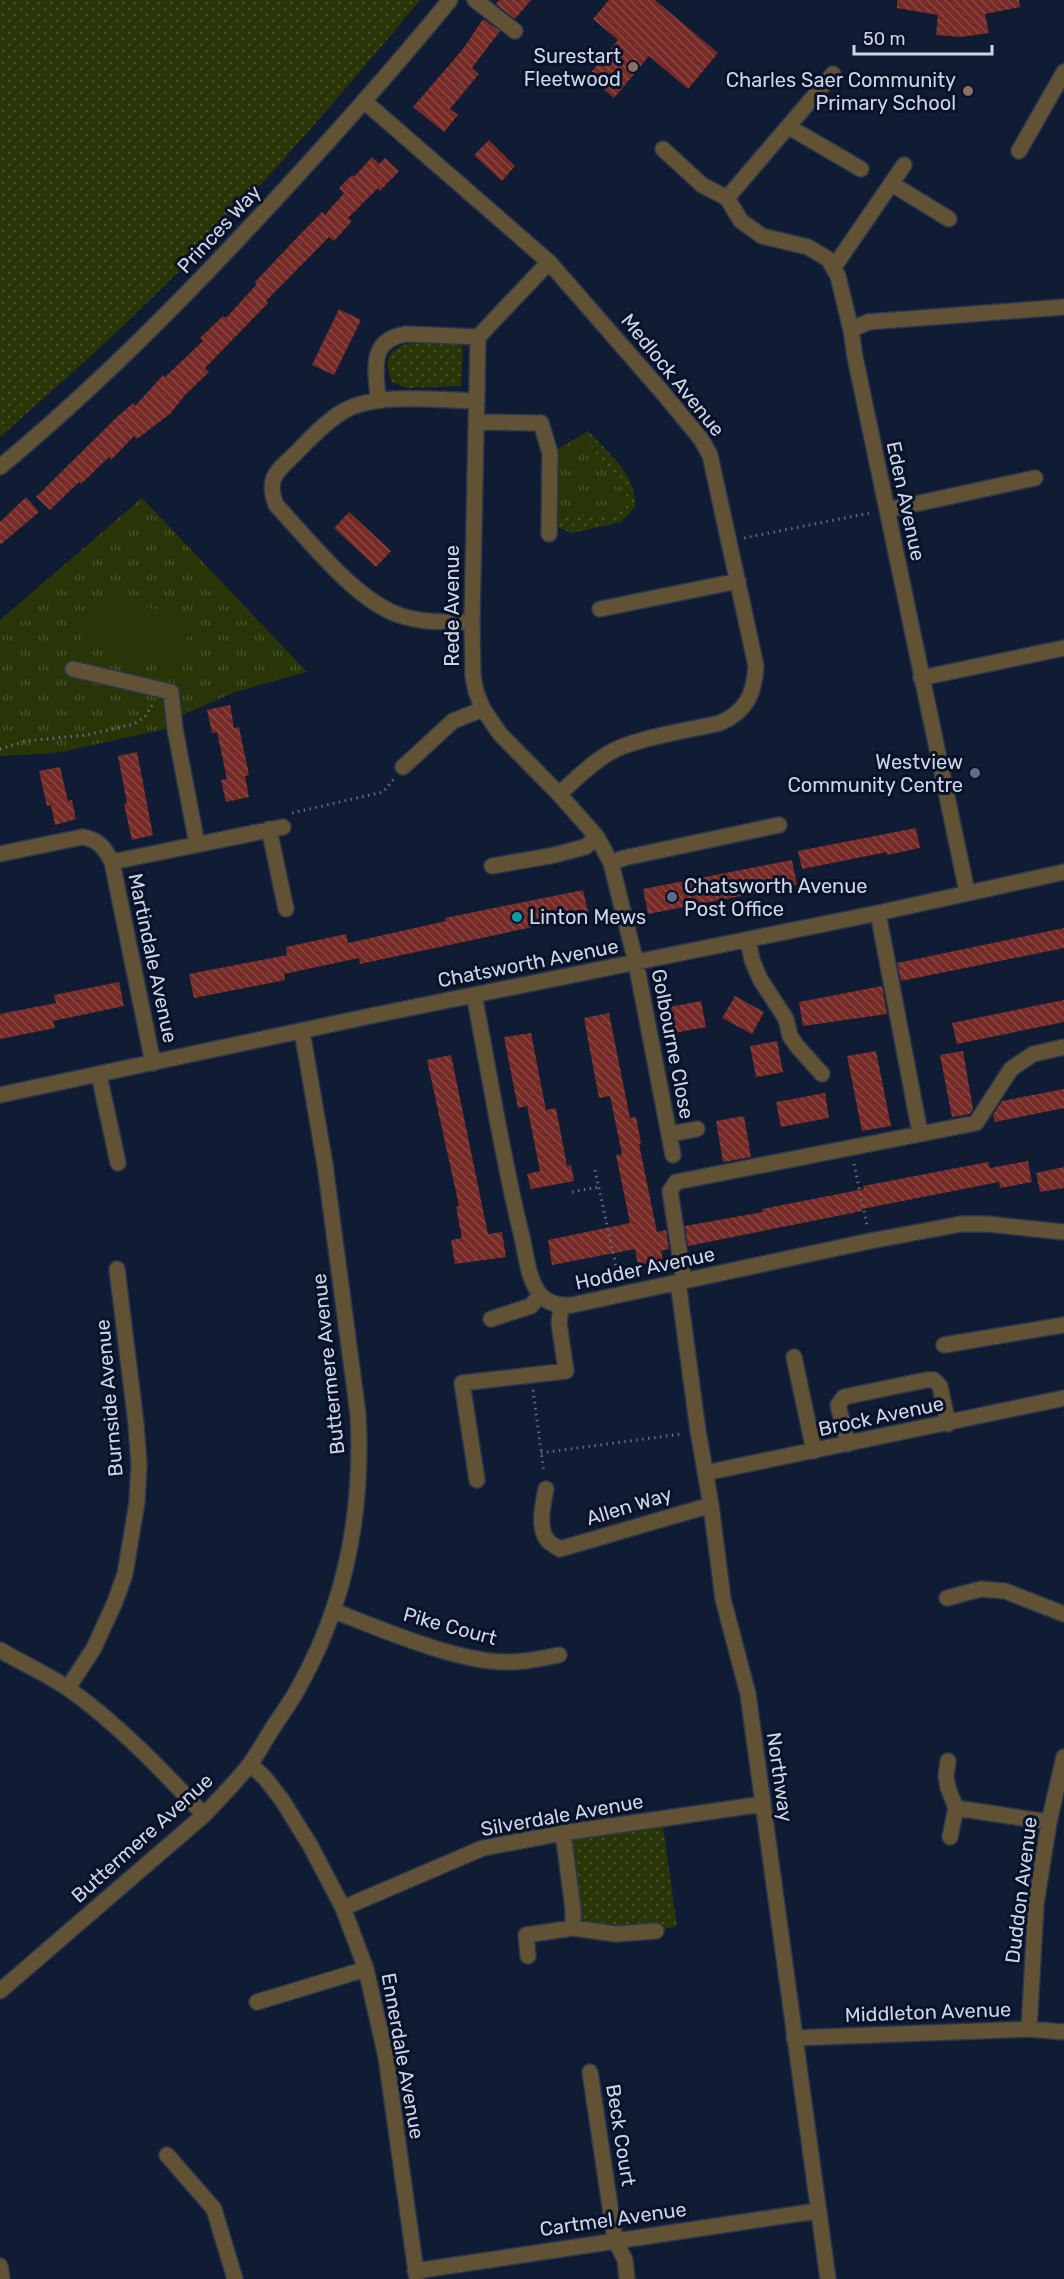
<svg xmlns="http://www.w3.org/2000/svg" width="1064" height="2279" viewBox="0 0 1064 2279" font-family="Rubik,sans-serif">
<defs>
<pattern id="grass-dots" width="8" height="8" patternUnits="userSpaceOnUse" patternTransform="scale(1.5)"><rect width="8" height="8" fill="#293507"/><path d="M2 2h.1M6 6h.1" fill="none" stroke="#47522b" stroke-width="1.8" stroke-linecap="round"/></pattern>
<pattern id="park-tufts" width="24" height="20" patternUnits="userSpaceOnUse" patternTransform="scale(1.5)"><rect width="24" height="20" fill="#293507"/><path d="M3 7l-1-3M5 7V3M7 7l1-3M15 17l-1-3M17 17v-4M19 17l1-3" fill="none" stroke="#47522b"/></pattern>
<pattern id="building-back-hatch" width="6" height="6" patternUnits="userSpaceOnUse" patternTransform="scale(1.5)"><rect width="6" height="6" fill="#762b26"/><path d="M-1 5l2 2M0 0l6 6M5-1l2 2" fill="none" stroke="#884946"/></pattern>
</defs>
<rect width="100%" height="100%" fill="#101c33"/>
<path fill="url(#grass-dots)" d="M0,0H420C342,94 262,187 176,274C120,331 60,384 0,437Z
M461,342L463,349L461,386L407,388L392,382C371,333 433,343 461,342Z
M588,431C608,453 637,475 635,507L621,522L572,533L560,528L555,524L554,452Z
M662,1819L677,1926L656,1931L573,1928L563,1833Z"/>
<path fill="url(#park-tufts)" d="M583,435L628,498L614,514L560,518L558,449Z
M142,498L307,672L235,692L180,716L179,726L56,753L0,756V620Z"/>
<path fill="#293507" d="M92,596L192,617L181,667L81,646Z"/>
<path fill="url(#building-back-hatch)" d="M499,0H531L515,19L496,4Z
M609,0H655L718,53L688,89L649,56L614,98L588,76L618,40L593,19Z
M897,0H1019L1020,7L985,14L989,33L961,37L936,35L938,15L897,8Z
M483,19L500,31L472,68L479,74L450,109L458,115L444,132L413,107L463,49Z
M489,140L515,166L502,181L474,155Z
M372,157L379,164L385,158L399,171L380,191L378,188L348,218L352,221L334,241L329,237L266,301L268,303L205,368L209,372L185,395L171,413L137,439L134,436L111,460L109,457L81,484L79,482L50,510L36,497L117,417L133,403L135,406L163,375L165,377L203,341L200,338L223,316L226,318L257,284L255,282L288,247L322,212L325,215L344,193L339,188L352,175L354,177Z
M339,309L361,320L334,375L312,365Z
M26,497L39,512L0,545V522Z
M349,512L391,551L376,567L334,528Z
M230,705L234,728L239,727L249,775L245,776L249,797L226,802L221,780L227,779L217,732L212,733L207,710Z
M137,752L153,835L132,840L124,804L127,803L118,756Z
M60,767L68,801L72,800L76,819L55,825L51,805L47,806L39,771Z
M916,828L920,848L887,855V852L802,869L798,851Z
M792,860L797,885L648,914L643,889Z
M583,890L589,915L360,964L359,958L284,974L285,980L194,998L189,974L287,955L286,947L346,934L348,943L446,921L445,918Z
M1064,928V948L901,981L897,963Z
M119,982L124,1006L53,1021L55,1028L0,1039V1014L56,1003L54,995Z
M882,986L887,1014L803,1026L799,1002Z
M735,996L764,1012L752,1034L722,1018Z
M1064,1000V1022L957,1044L952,1023Z
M701,1001L706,1027L664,1035L659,1009Z
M609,1013L630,1118L636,1117L641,1143L639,1144L657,1232L666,1230L669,1249L661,1251L663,1260L638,1265L635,1249L552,1265L548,1240L630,1223L616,1155L622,1154L610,1096L599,1098L584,1018Z
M531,1033L546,1110L556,1108L567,1166L571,1165L574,1181L531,1189L527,1174L540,1171L527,1106L518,1108L504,1037Z
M777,1041L783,1072L756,1077L750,1046Z
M876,1051L891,1126L862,1131L847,1056Z
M963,1051L973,1109L970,1114L952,1117L940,1055Z
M451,1055L488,1234L502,1232L506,1257L455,1264L451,1240L462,1238L456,1207L459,1206L427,1060Z
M1064,1089V1108L995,1122L993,1115L1002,1101Z
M825,1093L829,1118L781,1127L776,1102Z
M744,1116L751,1157L723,1162L716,1121Z
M1028,1161L1032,1182L1000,1188L999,1182L862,1209V1211L688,1246L685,1226L763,1212L762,1209L864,1189L863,1186L988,1162L990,1168Z
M1064,1167V1188L1040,1192L1036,1173Z"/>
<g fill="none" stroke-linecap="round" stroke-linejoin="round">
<g stroke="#2b364c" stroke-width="18">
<path id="minor" d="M475,0L515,31
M364,101L549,262L663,393L701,439L710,455L756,666C754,694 747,711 720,723C690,730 634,738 609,753C590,764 575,780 559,794
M789,127L861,169
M663,149L702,185L727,198L741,221L762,236L808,247L828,259L838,276L851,330
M1019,151L1064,72
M892,184L949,219
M727,198L833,74
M549,262L478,337L472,622L473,676L476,692L483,709L500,734L559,794L597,837L611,863L636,963L673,1155
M834,267L904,165
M378,399C376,370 368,339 407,334L478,337
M477,422L541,423L550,453L549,534
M0,467C106,379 202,280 295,178C348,120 400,61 450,0
M887,510L1035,478
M600,609L738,581
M472,622C447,622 422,623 399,615C355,600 308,539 276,505C266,479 276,472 294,455C309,440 324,423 342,412C375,392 438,400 477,401
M73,669L171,692L175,729L197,844
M921,678L1064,648
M403,767L453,721L483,709
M269,829L286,909
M0,854L82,837C98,839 105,848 112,862L153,1063
M112,862L283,827
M611,863L624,858L779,825
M492,866L550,856L585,847L597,837
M967,892L855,357L851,330L868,322L1064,307
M878,913L920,1133
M748,939L752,960L760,979L786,1019L790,1036L797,1046L822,1074
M474,995C490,1076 502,1157 522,1237C526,1255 528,1278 539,1293C547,1304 559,1306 572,1305L870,1241L961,1224H987L1064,1232
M99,1075L118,1163
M0,1095L375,1015L878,913L1064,872
M670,1134L697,1129
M684,1281L670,1191L676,1182L976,1123L1011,1069L1033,1054L1064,1047
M678,1282L698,1431L711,1505L723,1599L748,1694L828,2279
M491,1319L531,1306L540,1295
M944,1345L1064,1325
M794,1357L814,1451
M848,1444L838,1405L844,1397L926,1380H934L940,1386L948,1424
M705,1473L1064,1398
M477,1480L462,1383L566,1371L559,1323L561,1306
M546,1489C543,1504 537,1528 548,1541C551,1544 557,1547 560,1549L711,1505
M947,1598L981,1589L1005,1591L1064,1614
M334,1611C381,1629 459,1663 508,1662C525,1662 543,1658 559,1655
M0,1650C22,1663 47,1674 69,1689C119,1725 162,1770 204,1815
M68,1688L94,1648L115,1602L125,1574L137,1502L139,1464L136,1424L117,1269
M948,1761L946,1776L948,1788L956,1808L950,1837
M250,1764L265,1778L282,1800L310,1845L343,1908L366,1969L386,2057L417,2279
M956,1808L1049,1822
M563,1833L573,1909V1928
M343,1908L483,1848L563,1833L763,1804
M528,1956L526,1935L573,1928L616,1934L656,1931
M0,1991L204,1815C219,1799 236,1782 250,1764C259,1752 266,1738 274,1726C283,1712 294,1698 301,1683C347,1600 363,1508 358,1414L325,1165L302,1031
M257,2002L366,1969
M1029,2029L1036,1904L1049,1822L1064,1757
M794,2038L1029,2029L1064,2032
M590,2072L615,2240L625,2260L627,2279
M167,2155L214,2209L235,2279
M0,2266L2,2279
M415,2271L817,2211"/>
</g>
<path stroke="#626c80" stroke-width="3" stroke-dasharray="1.5 4.5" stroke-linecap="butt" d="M744,538L870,513
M0,749L26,741L86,735L134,724L145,717L152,705
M292,813L383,792L394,779
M854,1164L867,1225
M595,1170L619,1280
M572,1192L598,1187
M533,1390L544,1473
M541,1453L681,1434"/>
<use href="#minor" stroke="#625235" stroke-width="15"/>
</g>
<g fill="#8d6e63" stroke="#081229" stroke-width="2">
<circle cx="633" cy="67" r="6"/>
<circle cx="968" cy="91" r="6"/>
</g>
<g fill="#5c6f8a" stroke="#081229" stroke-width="2">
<circle cx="975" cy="773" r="6"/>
<circle cx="672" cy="897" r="6"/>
</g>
<circle fill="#0f9aa8" stroke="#081229" stroke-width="2" cx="517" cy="917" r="6"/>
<g text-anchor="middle" stroke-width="6" stroke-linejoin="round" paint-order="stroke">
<g font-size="20" fill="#ced6e6" stroke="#081229" text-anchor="end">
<text x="621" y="63">Surestart<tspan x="621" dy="23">Fleetwood</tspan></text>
<text x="956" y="87">Charles Saer Community<tspan x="956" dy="23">Primary School</tspan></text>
<text x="963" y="769">Westview<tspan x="963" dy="23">Community Centre</tspan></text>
<text x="684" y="893" text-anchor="start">Chatsworth Avenue<tspan x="684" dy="23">Post Office</tspan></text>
<text x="529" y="924" text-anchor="start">Linton Mews</text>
</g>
<g font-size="20" fill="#ced6e6" stroke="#081229">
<text transform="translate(219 229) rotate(-47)" y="7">Princes Way</text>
<text transform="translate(673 375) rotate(51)" y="7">Medlock Avenue</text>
<text transform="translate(906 501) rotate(78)" y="7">Eden Avenue</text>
<text transform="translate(452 606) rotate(-90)" y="7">Rede Avenue</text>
<text transform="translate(153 958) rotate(78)" y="7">Martindale Avenue</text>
<text transform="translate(528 963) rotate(-11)" y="7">Chatsworth Avenue</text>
<text transform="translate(673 1044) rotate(79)" y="7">Golbourne Close</text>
<text transform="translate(645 1268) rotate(-12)" y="7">Hodder Avenue</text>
<text transform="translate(328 1364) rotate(-96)" y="7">Buttermere Avenue</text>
<text transform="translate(109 1398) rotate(-95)" y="7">Burnside Avenue</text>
<text transform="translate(881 1416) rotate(-12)" y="7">Brock Avenue</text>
<text transform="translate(629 1506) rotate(-17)" y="7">Allen Way</text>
<text transform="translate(450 1626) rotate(15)" y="7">Pike Court</text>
<text transform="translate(780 1777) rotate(82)" y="7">Northway</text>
<text transform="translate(562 1815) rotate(-10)" y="7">Silverdale Avenue</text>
<text transform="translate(142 1838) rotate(-42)" y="7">Buttermere Avenue</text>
<text transform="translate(1021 1890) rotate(-83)" y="7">Duddon Avenue</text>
<text transform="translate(928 2012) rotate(-2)" y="7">Middleton Avenue</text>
<text transform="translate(403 2056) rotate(80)" y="7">Ennerdale Avenue</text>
<text transform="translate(621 2135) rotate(81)" y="7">Beck Court</text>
<text transform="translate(613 2219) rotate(-8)" y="7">Cartmel Avenue</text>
</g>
</g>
<path d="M854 45v9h138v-9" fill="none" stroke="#ced6e6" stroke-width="3"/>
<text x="863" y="45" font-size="18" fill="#ced6e6" stroke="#081229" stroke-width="4.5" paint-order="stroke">50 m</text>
</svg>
